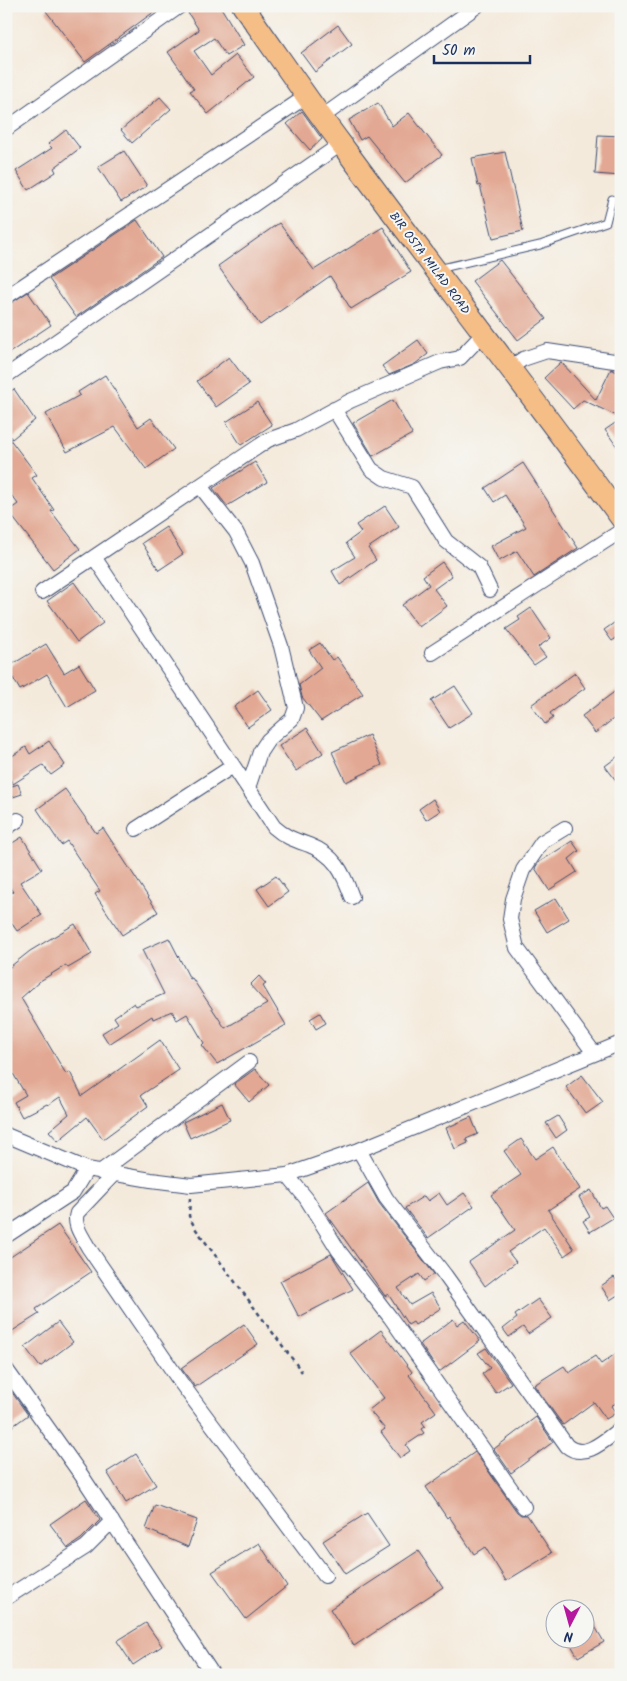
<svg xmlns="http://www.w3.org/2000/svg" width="627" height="1681" viewBox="0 0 627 1681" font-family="Kalam,sans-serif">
<rect width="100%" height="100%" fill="#f6f6f2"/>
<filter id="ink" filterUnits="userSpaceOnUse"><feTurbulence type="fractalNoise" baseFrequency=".02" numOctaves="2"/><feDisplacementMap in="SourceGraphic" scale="10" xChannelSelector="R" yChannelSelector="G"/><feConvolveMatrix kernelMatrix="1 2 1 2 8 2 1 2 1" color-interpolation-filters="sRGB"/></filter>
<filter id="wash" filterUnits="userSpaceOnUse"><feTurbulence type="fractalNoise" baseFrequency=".0096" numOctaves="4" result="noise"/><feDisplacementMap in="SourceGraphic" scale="20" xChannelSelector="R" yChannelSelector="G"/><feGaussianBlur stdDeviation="1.12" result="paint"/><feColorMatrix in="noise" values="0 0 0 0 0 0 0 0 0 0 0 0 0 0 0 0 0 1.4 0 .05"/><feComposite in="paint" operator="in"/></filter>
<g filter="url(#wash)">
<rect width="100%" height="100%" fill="#f4eadb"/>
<g id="blocks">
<path fill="#e2a893" d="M52,6H162L85,62L46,11Z
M199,6H220L244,45L226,56L214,38L194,51L211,75L236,55L254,77L208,114L190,91L194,89L168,52L199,30L188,13Z
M338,25L352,44L315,72L301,53Z
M160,97L171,109L132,143L121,130Z
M378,103L392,126L409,113L442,155L405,183L367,136L360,140L349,120Z
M302,111L322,139L310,150L287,124Z
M66,130L80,148L54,168L56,172L28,190L16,171L52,148L48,144Z
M598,135L621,136V176L595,174Z
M124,151L147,186L121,202L98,167Z
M505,152L523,231L493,238L480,185L478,186L472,158Z
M137,220L162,257L76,317L49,279Z
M279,223L314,270L383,227L411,272L351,309L330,276L260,325L218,266Z
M500,260L546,319L518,340L472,281Z
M28,292L51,325L6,355V306Z
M418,340L428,354L415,364L389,375L382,366Z
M229,357L249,384L216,407L197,381Z
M561,362L596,400L611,369L621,374V418L583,400L573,409L544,378Z
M105,375L138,427L151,418L174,449L146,469L115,427L67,452L46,414L80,395L78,392Z
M14,389L35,420L12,439L6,431V394Z
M393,400L412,434L373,456L353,423Z
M257,402L272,425L241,445L226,422Z
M621,419V452L605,430Z
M6,434L37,475L32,478L54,510L51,511L80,549L53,569L8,511L18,504L6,488Z
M255,462L267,482L227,506L213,488Z
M523,463L578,548L534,577L517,551L499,561L491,546L526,527L505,495L494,502L485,488Z
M385,506L399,527L368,548L376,560L340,585L332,571L355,557L346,543L361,532L356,525Z
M166,527L183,554L159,570L142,543Z
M442,562L452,576L434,589L447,606L419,627L402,605L429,585L423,576Z
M74,582L103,623L77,642L47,601Z
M531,608L551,638L538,647L546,657L534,665L506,629L520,620L518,617Z
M621,618V635L612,641L604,630Z
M320,643L332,660L337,657L363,694L321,721L302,697L299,685L321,668L309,650Z
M46,644L64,673L79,664L95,690L67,707L47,674L20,690L13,678L6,682V668Z
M575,673L585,688L550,713L553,718L545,724L531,705Z
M455,686L473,713L449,728L431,701Z
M621,687V713L595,733L582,716Z
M258,690L272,710L248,727L234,707Z
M307,728L323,753L296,771L279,746Z
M369,735L382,765L346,782L332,752Z
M49,741L65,765L51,775L43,765L13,784L6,773V760L26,747L30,754Z
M621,754V787L605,766Z
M18,784L22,794L10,798L6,788Z
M65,789L96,833L103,828L158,912L122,935L95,894L100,891L67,841L61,845L37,809Z
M433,799L440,811L426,820L419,809Z
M22,837L42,869L20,882L42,915L17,931L6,915V896L13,892L6,882V847Z
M572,841L579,851L569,859L577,872L549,890L535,868L538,863Z
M276,876L288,892L269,906L257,889Z
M556,898L569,919L547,932L534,911Z
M75,924L92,954L68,968L66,965L40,981L21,998L66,1074L70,1072L82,1096L160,1040L179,1070L141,1095L148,1106L103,1139L87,1117L58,1141L49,1131L69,1114L60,1097L48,1105L47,1104L22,1117L14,1102L26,1095L6,1062V970L30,951Z
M169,938L190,979L192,978L225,1028L267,1004L250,985L259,976L266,984L263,986L286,1025L217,1064L202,1045L204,1043L187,1014L177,1020L172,1011L153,1019L152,1016L109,1044L102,1033L118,1023L114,1017L134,1003L136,1006L164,994L142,950Z
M320,1013L326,1023L316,1029L310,1019Z
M255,1069L269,1085L249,1102L234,1084Z
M582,1075L603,1102L586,1114L566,1087Z
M222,1103L230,1120L190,1138L183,1122Z
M558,1116L567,1130L556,1138L546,1123Z
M471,1117L478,1134L466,1139L468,1143L455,1149L446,1128Z
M521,1139L535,1159L553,1147L580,1189L548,1210L574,1249L564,1256L544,1227L508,1252L516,1262L485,1286L469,1262L515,1230L491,1195L521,1175L504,1151Z
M368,1183L379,1203L434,1274L424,1281L419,1274L398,1288L410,1305L431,1293L441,1308L415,1325L413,1322L408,1325L388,1294L385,1296L326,1213Z
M591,1190L601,1208L605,1206L613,1218L590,1232L583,1221L590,1217L579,1197Z
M439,1193L447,1205L464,1193L474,1206L428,1238L405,1208L424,1196L428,1201Z
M58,1225L91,1272L36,1309L39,1314L6,1335V1260Z
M331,1254L353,1289L299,1317L280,1281Z
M614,1277L621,1286V1293L610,1300L601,1286Z
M538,1299L552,1318L528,1334L523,1327L509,1337L503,1329L517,1318L515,1315Z
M453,1319L457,1325L464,1320L480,1341L439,1372L420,1344Z
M58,1322L73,1342L40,1367L25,1347Z
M244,1324L258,1344L195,1387L181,1368Z
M381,1330L412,1372L409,1375L436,1412L422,1422L425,1426L421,1429L424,1433L406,1445L410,1451L400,1458L381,1432L385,1429L369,1410L384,1398L350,1353Z
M486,1348L511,1383L496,1393L482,1374L490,1368L478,1353Z
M621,1350V1400L611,1406L616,1413L606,1419L594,1402L563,1425L534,1385L564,1366L569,1373L595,1356L601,1364Z
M6,1384L28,1415L6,1431Z
M536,1417L553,1442L511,1473L494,1449Z
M475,1452L517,1512L521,1515H527L552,1553L506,1581L485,1547L474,1554L449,1516L447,1518L426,1487Z
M136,1454L156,1485L126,1503L107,1472Z
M86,1499L100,1520L81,1539L68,1548L50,1524Z
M155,1505L197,1520L188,1547L146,1529Z
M367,1513L389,1546L345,1574L323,1541Z
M259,1543L287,1586L246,1619L212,1572Z
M418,1551L443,1587L354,1646L330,1609Z
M146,1623L162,1646L133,1665L117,1641Z
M593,1623L604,1642L578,1657L567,1638H584V1628Z"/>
</g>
</g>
<g filter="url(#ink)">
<use href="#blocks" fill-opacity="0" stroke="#3c4b71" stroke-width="1"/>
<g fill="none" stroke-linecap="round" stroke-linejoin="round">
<g stroke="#3c4b71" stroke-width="9">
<path id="service" d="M438,269L540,245L606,222L612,199"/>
</g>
<g stroke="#3c4b71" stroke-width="16">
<path id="minor" d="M322,117L477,6
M6,129L180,6
M6,297L307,96
M511,367L523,359L547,351L621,362
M6,376L341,144
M334,409L371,469L384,478L412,487L446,541L479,567L490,590
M200,486L236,532L252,563L281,646L296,708L292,719L268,740L260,752L248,788
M94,557L274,827C285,837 295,840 309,845C335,855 343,872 352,897
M42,592L268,440L296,430L350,401L440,362L460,358L483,334
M432,653L621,531
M6,828L18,820
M565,828L542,842L523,870L513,899L510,919L517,948L594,1053
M136,829L233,766
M6,1135L87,1169L151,1180L191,1185L287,1175L359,1150L621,1043
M359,1150L386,1198L445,1275L567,1446C585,1461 606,1439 621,1428
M100,1172L249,1062
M114,1174L77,1213C73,1225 82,1236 88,1247L181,1383L325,1576
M287,1175L306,1198L339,1251L390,1317L524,1507
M6,1236L73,1192L87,1169
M6,1369L82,1476L213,1675
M6,1598L86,1547L112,1521"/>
</g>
<g stroke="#3c4b71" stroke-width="23">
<path id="primary" d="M243,6C276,52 308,100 342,145C434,270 530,392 621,518"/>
</g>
<path stroke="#3c4b71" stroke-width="2.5" stroke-dasharray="4 4" stroke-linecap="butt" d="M190,1198L189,1216L195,1228L302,1372"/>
<use href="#service" stroke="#fff" stroke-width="7"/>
<use href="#minor" stroke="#fff" stroke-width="14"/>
<use href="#primary" stroke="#f6be87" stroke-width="21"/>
</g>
</g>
<g text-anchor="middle" stroke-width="4" stroke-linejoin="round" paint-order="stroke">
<g font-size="12" fill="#1b2f5e" stroke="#f6f6f2">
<text transform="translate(430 263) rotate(53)" y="4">BIR OSTA MILAD ROAD</text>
</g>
</g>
<rect width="627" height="1681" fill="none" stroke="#f6f6f2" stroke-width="25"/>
<g transform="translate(570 1624) rotate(186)"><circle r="24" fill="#f6f6f2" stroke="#9ea6b7"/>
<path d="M0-4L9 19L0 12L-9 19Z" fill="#b5179e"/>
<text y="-8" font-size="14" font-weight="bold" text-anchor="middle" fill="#1b2f5e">N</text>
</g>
<path d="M434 55v8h96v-8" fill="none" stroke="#1b2f5e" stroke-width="2.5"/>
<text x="442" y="55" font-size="15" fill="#1b2f5e" stroke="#f6f6f2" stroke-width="4" paint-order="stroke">50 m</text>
</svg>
